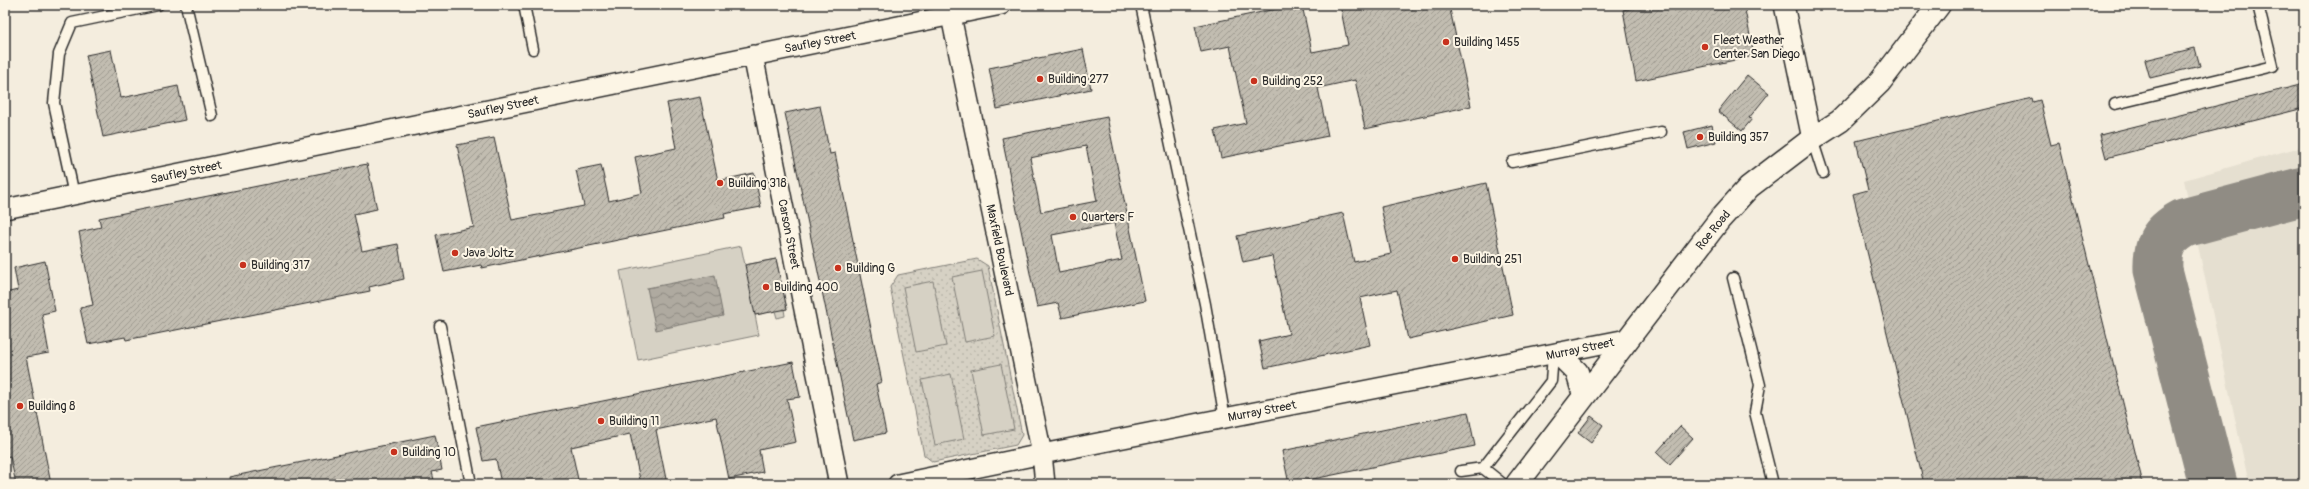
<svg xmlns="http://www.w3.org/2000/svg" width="2309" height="489" viewBox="0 0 2309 489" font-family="Pangolin,sans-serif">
<defs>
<pattern id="park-dots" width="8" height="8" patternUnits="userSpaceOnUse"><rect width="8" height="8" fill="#d6d1c4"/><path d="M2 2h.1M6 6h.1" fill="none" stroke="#b8b4a9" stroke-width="1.8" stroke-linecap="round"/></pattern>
<pattern id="water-waves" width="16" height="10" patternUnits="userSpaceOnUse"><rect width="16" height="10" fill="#afaaa0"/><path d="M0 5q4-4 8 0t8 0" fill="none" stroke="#8f8b83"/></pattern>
<pattern id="building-hatch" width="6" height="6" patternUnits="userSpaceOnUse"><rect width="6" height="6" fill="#c2bdb1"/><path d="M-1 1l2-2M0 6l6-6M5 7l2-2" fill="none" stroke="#9e9a90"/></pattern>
</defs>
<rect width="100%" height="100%" fill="#f4edde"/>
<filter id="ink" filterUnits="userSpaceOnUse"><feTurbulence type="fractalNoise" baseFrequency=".025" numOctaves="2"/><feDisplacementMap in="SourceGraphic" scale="8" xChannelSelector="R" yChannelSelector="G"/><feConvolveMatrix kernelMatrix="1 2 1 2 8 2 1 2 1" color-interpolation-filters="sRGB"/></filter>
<g filter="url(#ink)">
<path fill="#e5dfd0" d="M2304,146V484H2249L2184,180Z"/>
<path fill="url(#park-dots)" stroke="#807e78" d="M977,259L988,266L1022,435L1016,445L933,462L924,455L890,287L898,275Z"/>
<path fill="#d6d1c4" stroke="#807e78" d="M741,246L745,265L776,259L787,309H784L785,316L777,318L775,311L755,315L759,335L638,360L620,271Z
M982,271L995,336L965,342L952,277Z
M933,281L946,346L916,352L903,287Z
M1001,364L1014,429L984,435L971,370Z
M951,374L964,439L935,445L922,380Z"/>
<path fill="url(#water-waves)" stroke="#7a7771" d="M715,275L723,316L656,330L647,288Z"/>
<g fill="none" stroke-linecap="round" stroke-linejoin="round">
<path stroke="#908c84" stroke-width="49" d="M2213,484L2158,270C2157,246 2162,235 2184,223L2304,191"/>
</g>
<path fill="url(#building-hatch)" stroke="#2b2b2b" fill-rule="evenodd" d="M1295,5H1302L1312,52L1348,45L1340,5H1449L1471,106L1365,129L1355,80L1318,88L1328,136L1221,158L1215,130L1246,123L1230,46L1201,52L1195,26Z
M1646,5H1744L1754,56L1636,81L1623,10Z
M2195,48L2200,66L2150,78L2145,60Z
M1083,49L1091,89L997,109L989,68Z
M111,50L121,98L178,86L185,120L103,137L86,55Z
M1747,75L1769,93L1749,118L1752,119L1742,131L1718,111Z
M2304,84V108L2106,158L2100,135Z
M700,97L718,181L754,173L761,207L724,214L725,218L482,268L481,265L444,272L436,235L474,227L457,145L494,138L512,220L584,206L576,170L601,165L609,201L642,193L635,157L676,148L667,103Z
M2032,98L2033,102L2040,100L2051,145L2059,143L2143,484H1924L1853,194L1868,190L1856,141Z
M820,106L830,154L835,153L882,382L876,384L886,433L853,440L785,113Z
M1107,117L1145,301L1062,318L1058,303L1037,307L1002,138ZM1086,146L1097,201L1041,212L1030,158ZM1114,223L1122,260L1059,273L1052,235Z
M1712,125L1716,142L1688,149L1684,132Z
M367,164L377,209L354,214L362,251L398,244L404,279L369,287L370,291L126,340L125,337L88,344L80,308L93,305L79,232L101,227L99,218Z
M1486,183L1513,315L1408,339L1397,290L1360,298L1370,345L1265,368L1259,341L1289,334L1272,256L1243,262L1237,236L1343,213L1354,262L1391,254L1381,207Z
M776,259L787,309L755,315L745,265Z
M45,261L55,311L42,314L49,353L26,357L51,484H16L10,456L5,457V293L18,290L14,268Z
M793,362L800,397L787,399L796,442L759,450L763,472L729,479L716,417L656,430L667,484H641L630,434L571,447L579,484H501L496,459L483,461L476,427Z
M1468,412L1475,446L1289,484L1282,451Z
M1591,416L1603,425L1591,443L1578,433Z
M1680,426L1693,438L1670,464L1657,452Z
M435,435L442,470L432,472L435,484H230L229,477Z"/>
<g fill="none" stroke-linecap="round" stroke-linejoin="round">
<g stroke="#2b2b2b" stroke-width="13">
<path id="service" d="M186,5L212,116
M524,5L533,49
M1141,5L1205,304L1225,419
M2115,104L2273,66L2258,5
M1812,139L1823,173
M1512,162L1661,132
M74,195L54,103L59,54L72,23L158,5
M1733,278L1760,385L1755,412L1773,484
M440,326L471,484
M1483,468L1503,484
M1461,471L1483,468L1551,381L1553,355"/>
</g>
<g stroke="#2b2b2b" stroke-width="22">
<path id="minor" d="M1784,5L1812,139
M951,16L1042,454L1045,484
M753,55L839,484
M5,209L1001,5
M898,484L1042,454L1627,339"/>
</g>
<g stroke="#2b2b2b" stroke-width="25">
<path id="tertiary" d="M1559,354L1577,372L1584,395
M1517,484L1720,219L1749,187L1812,139L1840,121L1880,82L1939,5"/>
</g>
<use href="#service" stroke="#fcf5e5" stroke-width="10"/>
<use href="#minor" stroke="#fcf5e5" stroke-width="19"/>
<use href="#tertiary" stroke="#fcf5e5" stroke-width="22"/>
</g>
</g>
<g fill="#c8321e" stroke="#fcf5e5" stroke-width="1.5">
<circle cx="1446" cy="42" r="4"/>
<circle cx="1705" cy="47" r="4"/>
<circle cx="1040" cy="79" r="4"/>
<circle cx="1254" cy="81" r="4"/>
<circle cx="1700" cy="137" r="4"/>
<circle cx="720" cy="183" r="4"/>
<circle cx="1073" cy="217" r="4"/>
<circle cx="455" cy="253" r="4"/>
<circle cx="1455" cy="259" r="4"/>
<circle cx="243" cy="265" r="4"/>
<circle cx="838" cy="268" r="4"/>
<circle cx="766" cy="287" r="4"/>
<circle cx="20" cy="406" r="4"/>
<circle cx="601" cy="421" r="4"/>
<circle cx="394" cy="452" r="4"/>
</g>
<g text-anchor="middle" stroke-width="4" stroke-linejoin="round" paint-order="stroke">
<g font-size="12" fill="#2b2b2b" stroke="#fcf5e5" text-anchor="start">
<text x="1713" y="44">Fleet Weather<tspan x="1713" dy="14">Center San Diego</tspan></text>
<text x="1454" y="46">Building 1455</text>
<text x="1048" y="83">Building 277</text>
<text x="1262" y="85">Building 252</text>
<text x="1708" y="141">Building 357</text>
<text x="728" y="187">Building 318</text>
<text x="1081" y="221">Quarters F</text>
<text x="463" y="257">Java Joltz</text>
<text x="1463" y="263">Building 251</text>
<text x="251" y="269">Building 317</text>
<text x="846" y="272">Building G</text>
<text x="774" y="291">Building 400</text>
<text x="28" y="410">Building 8</text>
<text x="609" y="425">Building 11</text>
<text x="402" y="456">Building 10</text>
</g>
<g font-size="12" fill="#2b2b2b" stroke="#fcf5e5">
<text transform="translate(820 42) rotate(-11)" y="4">Saufley Street</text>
<text transform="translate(503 107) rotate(-12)" y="4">Saufley Street</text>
<text transform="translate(186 172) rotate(-12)" y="4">Saufley Street</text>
<text transform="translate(1713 230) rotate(-51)" y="4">Roe Road</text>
<text transform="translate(789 234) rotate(79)" y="4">Carson Street</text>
<text transform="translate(1000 250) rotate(78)" y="4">Maxfield Boulevard</text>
<text transform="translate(1580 349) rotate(-12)" y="4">Murray Street</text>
<text transform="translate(1262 411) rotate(-11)" y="4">Murray Street</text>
</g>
</g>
<rect width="2309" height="489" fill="none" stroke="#fcf5e5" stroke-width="20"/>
<rect x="10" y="10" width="2289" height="469" fill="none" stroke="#2b2b2b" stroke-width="1.5" filter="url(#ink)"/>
</svg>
